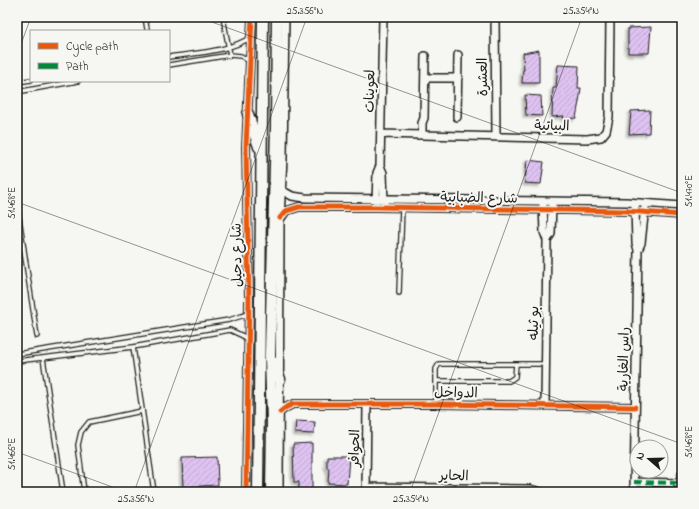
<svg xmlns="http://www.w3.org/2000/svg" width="699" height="509" viewBox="0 0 699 509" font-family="'Indie Flower','Playpen Sans Arabic',sans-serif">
<defs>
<pattern id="building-hatch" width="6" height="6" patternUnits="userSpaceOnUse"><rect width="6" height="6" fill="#dec2f1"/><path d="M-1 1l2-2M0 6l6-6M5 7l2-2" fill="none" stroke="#bea6ce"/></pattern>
<filter id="shadow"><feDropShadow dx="-2.5" dy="2.5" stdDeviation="1" flood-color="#0004"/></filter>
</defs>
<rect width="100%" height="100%" fill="#f6f6f2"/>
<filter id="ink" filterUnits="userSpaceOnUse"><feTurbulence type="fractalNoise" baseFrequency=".025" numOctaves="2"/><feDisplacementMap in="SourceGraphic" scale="8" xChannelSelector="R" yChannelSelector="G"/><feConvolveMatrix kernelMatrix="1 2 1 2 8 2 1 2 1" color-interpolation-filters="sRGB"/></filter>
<g filter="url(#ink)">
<path fill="url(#building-hatch)" stroke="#1c1c1c" filter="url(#shadow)" d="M651,27L649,53H628V28Z
M539,50V83H522L523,70H524L523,53Z
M558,65L579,66L578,88H581L580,96L576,118L563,119L564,116L552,117L553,88H556Z
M525,95L541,96L542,116L526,115Z
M650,110L649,133L629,134L631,111Z
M527,160L544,162L541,184L525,183Z
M296,421L315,422L314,434L295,433Z
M312,443V492H299V482H294L293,444Z
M327,456H349L347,484L328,483L329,468H327Z
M217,457L218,485L183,487L182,458Z"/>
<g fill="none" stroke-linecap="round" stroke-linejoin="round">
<g stroke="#1c1c1c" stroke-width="6">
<path id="lane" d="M145,17L147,29
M223,17L230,55
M169,57C194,53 229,52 251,37
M169,65L230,55L241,56L249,61
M17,82L31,80
M17,92L78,81
M17,204L37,336
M17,249L24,248
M399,293L402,208
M133,347L154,492
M17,354L229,320L248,314
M43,358L63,492
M17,361L133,347L230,330L243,336L248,341
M436,381H509L515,377L516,364
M436,404V369L439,364H546
M84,492L78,445L81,432L89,422L142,411"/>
</g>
<g stroke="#1c1c1c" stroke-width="10">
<path id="street" d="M495,17L496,137
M425,78H458
M457,117L458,55
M381,134L587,139L601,137L606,131L609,117L610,17
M422,135V123L424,118L425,56
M380,166L383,173L384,203
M281,190L292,196L305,198L626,202L682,206
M376,202L377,173L380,166L383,17
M543,205L544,232L547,240L545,406
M281,218L286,211L299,207H376L627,211L682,215
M547,240L551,234L552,205
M638,250L641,243L645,207
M280,412L285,408L293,404H436L635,407
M682,474L679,483L682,490
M634,482L679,483
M366,487L530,489L541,492
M246,492L249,300L246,147L252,17
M279,492L280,218L283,158L285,17
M366,492L367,405
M634,492L638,250L636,243L635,207"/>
</g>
<g stroke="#1c1c1c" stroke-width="13">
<path id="secondary" d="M248,114L259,147
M273,362L280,379
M258,492L263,17
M271,492L272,423L270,355L276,128L277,17"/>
</g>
<use href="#lane" stroke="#f6f6f2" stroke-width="3.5"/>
<use href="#street" stroke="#f6f6f2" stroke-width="7"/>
<use href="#secondary" stroke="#f6f6f2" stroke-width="10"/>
<path stroke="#00873e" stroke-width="4" stroke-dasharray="8 4" stroke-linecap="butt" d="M682,474L679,483L682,490
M634,482L679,483"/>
<g stroke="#f6f6f2" stroke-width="8">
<path id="cycleway" d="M280,218L286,211L299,207H376L627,211L682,215
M280,412L285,408L293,404H436L635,407
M246,492L249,300L246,147L252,17"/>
</g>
<use href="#cycleway" stroke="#e8590c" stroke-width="5"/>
</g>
</g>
<path fill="none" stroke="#1c1c1c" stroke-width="1" stroke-opacity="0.45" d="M198,17L682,193M17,55L31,17M17,202L682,444M17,452L126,492M134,492L307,17M410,492L582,17"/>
<g text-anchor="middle" stroke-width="4" stroke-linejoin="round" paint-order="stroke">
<g font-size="14" fill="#1c1c1c" stroke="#f6f6f2">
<text transform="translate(482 77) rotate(-91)" y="5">العشرة</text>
<text transform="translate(369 91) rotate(-89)" y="5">لعوينات</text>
<text transform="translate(552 125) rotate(1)" y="5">البياتية</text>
<text transform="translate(479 197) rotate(1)" y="5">شارع الضبابية</text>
<text transform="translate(236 255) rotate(-91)" y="5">شارع دحيل</text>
<text transform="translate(533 323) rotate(-89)" y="5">بو ثيله</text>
<text transform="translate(623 359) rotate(-89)" y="5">راس الغارية</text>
<text transform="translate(456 392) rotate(1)" y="5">الدواخل</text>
<text transform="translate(354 448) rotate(-89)" y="5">الحوافر</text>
<text transform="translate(454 475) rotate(1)" y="5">الحاير</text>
</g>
</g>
<rect width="699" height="509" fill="none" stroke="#f6f6f2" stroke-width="44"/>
<rect x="30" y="30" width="140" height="52" fill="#f6f6f2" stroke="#9f9f9c"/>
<rect x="38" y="43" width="20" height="6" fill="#e8590c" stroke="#9f9f9c"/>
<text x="66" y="50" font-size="12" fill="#1c1c1c">Cycle path</text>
<rect x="38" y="63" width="20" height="6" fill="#00873e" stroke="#9f9f9c"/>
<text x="66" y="70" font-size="12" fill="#1c1c1c">Path</text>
<g transform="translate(649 459) rotate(290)"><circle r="19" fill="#f6f6f2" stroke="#9f9f9c"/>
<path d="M0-3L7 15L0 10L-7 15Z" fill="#1c1c1c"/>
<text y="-6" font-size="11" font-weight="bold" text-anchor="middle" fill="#1c1c1c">N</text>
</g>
<rect x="22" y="22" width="655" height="465" fill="none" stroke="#1c1c1c" stroke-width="1.5"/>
<g font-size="10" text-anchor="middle" fill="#1c1c1c">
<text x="305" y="14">25.356°N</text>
<text x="581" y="14">25.354°N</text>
<text transform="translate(688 191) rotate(-90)" y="4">51.470°E</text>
<text transform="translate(11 203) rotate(-90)" y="4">51.468°E</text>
<text transform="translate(688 442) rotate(-90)" y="4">51.468°E</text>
<text transform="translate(11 454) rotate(-90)" y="4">51.466°E</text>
<text x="136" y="502">25.356°N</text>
<text x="411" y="502">25.354°N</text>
</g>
</svg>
